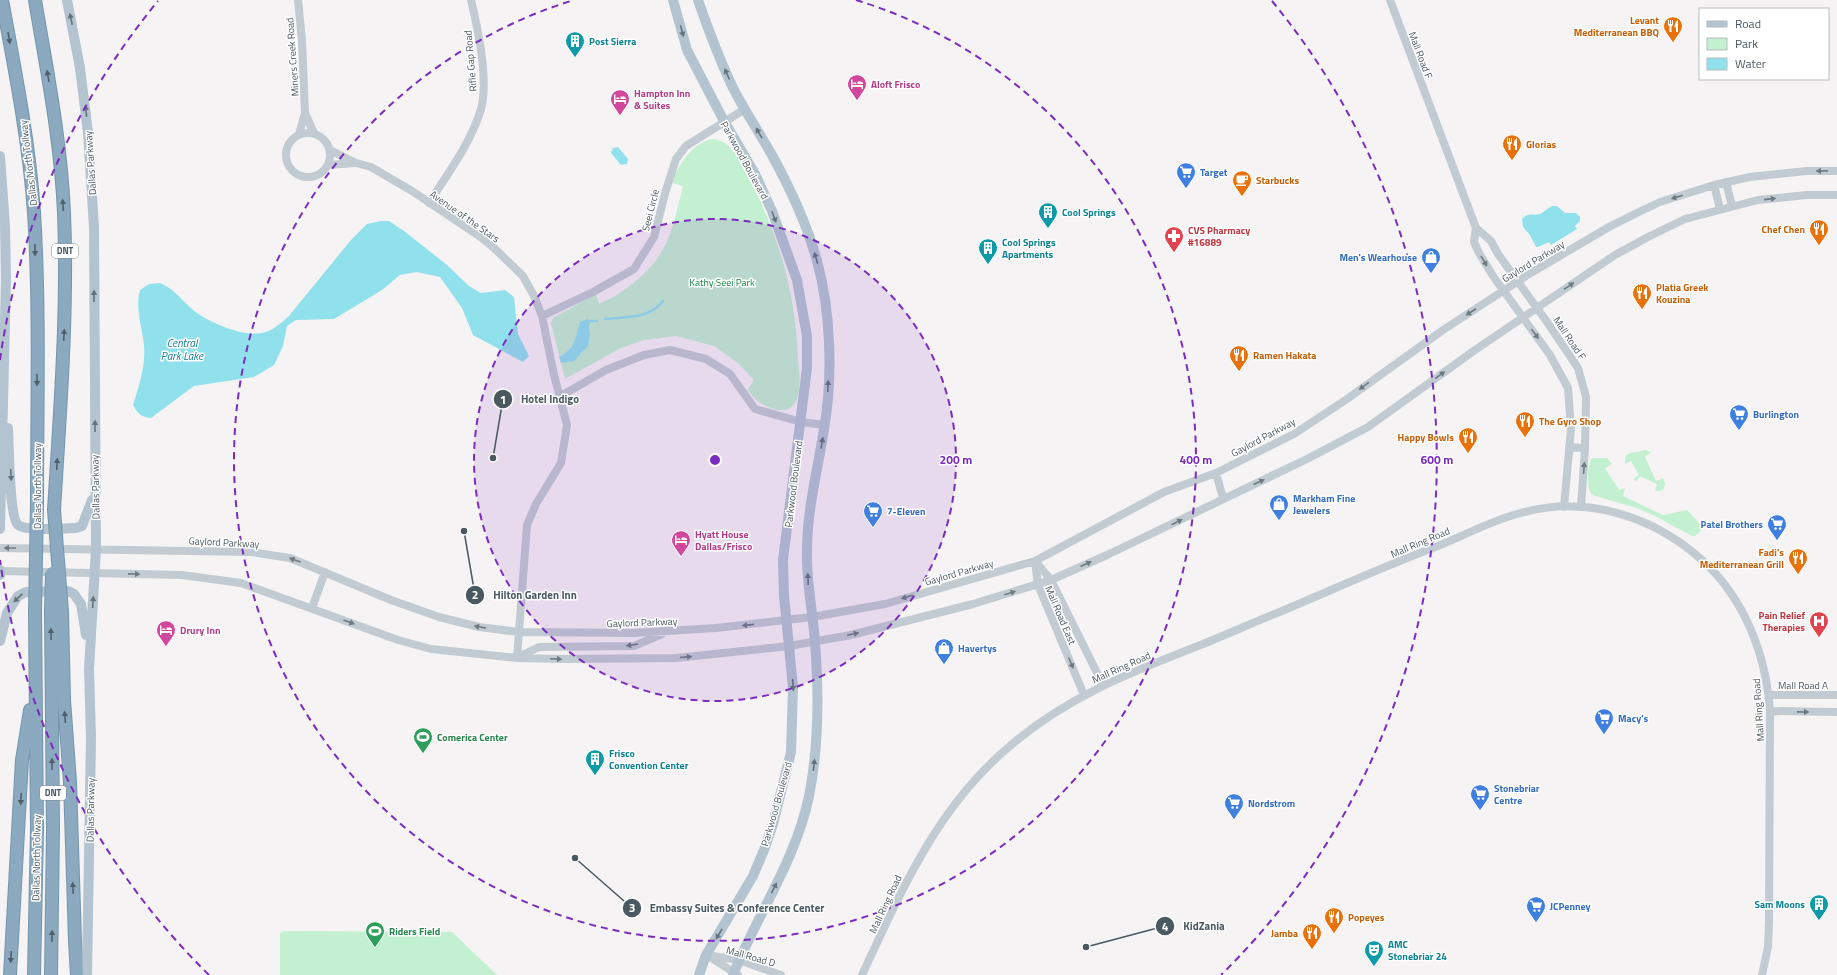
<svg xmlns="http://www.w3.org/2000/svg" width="1837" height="975" viewBox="0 0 1837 975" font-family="'Titillium Web',sans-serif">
<rect width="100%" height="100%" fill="#f5f3f3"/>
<path fill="#c3f0d0" d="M713,139C731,141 737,157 745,172C778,230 796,293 798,360C799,371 801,385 798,396C791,423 757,406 748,390L754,380L738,363L714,346L676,336L644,340L621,348L565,379L551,323L553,318L596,294L599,304C606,300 615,297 621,292C667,261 671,236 683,186L672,183C678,165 693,142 713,139Z
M1645,450L1651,452L1645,457L1656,481L1663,478L1665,483L1664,489L1660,491H1655L1657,484L1640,476L1637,481H1636L1634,478L1639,475L1631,461L1625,464V458L1628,454Z
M1594,458H1607L1612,464L1605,468L1619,490L1625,488L1623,496L1663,515L1687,510L1701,525L1706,520L1707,525L1695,536H1692L1655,516L1637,508L1592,495C1586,487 1587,469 1591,459Z
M283,931L452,932L497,975H280V933Z"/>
<path fill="#91e1ec" d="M618,147L628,159L627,164L621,165L611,153L613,148Z
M1553,206H1557L1565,213H1576L1580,217V221L1575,226L1577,229L1551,245L1549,242L1538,247H1536L1530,235L1523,227L1522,219C1528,212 1532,216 1540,214C1545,212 1548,207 1553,206Z
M381,221H389L404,231L447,265L469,286L481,293L505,290L514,297L518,334L529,356L523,362L473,335L462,308L440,277L417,272L400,275L382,290L334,319L296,320L287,326L283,346L274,365L254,377L194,386L151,418C141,417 138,414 133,405C139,386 146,365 144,345C142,327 135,308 140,290L149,284L160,283C174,289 182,300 193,310C208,322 242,337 262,333C272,331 280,324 288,317L351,240L367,224Z
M587,319L591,321L589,326L590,335L588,346L574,361L561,363L559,357C577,347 574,340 580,322Z"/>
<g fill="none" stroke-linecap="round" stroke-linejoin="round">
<path stroke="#91e1ec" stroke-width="2.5" d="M605,319C625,317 650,319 663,301
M591,321H597"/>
<g stroke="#7695ac" stroke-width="14">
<path id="highway" d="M2,0C15,70 29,141 34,212C40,309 37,406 37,503
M35,0C47,71 61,141 64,213C68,312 60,411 54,510
M51,612L53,828L51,975
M62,612L64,700L70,782L75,941L77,975
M10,975L22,760L30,710
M34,975L37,829L35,612"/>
</g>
<path stroke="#c1cbd1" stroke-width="8" d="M298,0L302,40L305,113L299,134
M1390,0L1476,228L1491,241L1498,254L1547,322L1578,368L1586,397L1585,448L1581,507
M305,113L314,133
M286 155a22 22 0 1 1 44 0a22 22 0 1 1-44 0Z
M330,150L356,163L371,167L412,191L479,236L494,248L523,276L534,296L542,316L554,375L567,425L561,463L536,504L527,525L517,658
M328,165L355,163
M1726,182L1732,206
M1714,185L1720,209
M429,203C448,173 471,143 481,109C489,80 478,29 471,0
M1476,228L1474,242L1479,253L1493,276L1550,355L1568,388L1571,429L1564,507
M542,316L593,292L634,269L654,237L666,190L676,159L686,146L745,109
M559,397L606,370L644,355L670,350L706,359L730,374L755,409L801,422L825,425
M1569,447L1585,448
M1216,473L1223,498
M0,548L251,552L290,558L391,600L439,617L479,627L519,632L633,633L716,628L812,617L885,604L1035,561L1164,492L1216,473L1294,434L1347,399L1443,330L1529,274L1609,227L1643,210L1660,202L1714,185L1750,177L1807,171H1837
M1035,561L1038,585L1084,695
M1035,561L1051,580L1103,685
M0,571L182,575L241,583L398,640L431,649L517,658L562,659L676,658L789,646L851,635L973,604L1051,580L1107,555L1307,459L1368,427L1475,350L1615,255L1648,237L1685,219L1758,200L1807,195H1837
M312,608L325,572
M518,657L539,647L634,646L662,634
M1769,695H1837
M1770,711L1837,712
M706,955L739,960L781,975
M710,957L738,975
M862,975C900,894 934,813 1003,752C1062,699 1126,674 1198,646C1226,635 1254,622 1282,611C1332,590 1382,567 1433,548C1461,537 1488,522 1517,514C1583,494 1652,515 1702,560C1745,599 1766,655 1770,711L1769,922L1768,947L1762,975"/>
<path stroke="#b3c4d0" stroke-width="10" d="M67,0L80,68L88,133L94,227L96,549L89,669L91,738L87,975
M673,0L687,50L724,121L755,174L772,211L797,280L807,336V368L783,560L784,596L793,687L791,752L773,824L764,850L753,876L706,955L699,975
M698,0C708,29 719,58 732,86C744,110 760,133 773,157C791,190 807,224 817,261C831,311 833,378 824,429C818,469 807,509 807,551C806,582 813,612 815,642C819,693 819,746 809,796C796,860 757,915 733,975
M0,156L5,226L6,278L0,529
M8,428C9,443 9,517 18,525C28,532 64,528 76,528L82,526L92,500
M0,570V575
M0,641L7,613L18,596L26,592L68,591L74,594L81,604L86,635"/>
<use href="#highway" stroke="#8baac0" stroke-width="12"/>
<g stroke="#7695ac" stroke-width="14" stroke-linecap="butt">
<path id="highway-bridge" d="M54,510L62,612
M35,612L37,503
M51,612L52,573"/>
</g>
<use href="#highway-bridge" stroke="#8baac0" stroke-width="12"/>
</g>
<defs><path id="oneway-solid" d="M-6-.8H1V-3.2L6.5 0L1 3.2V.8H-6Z"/></defs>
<g fill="#64737c">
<use href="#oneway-solid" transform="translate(71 19) rotate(-102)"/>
<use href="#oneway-solid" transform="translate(682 31) rotate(75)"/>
<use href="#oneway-solid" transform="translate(727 74) rotate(-114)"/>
<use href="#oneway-solid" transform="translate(86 111) rotate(-97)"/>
<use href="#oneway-solid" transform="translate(759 133) rotate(-120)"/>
<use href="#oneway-solid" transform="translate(774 217) rotate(70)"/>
<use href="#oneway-solid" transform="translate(816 258) rotate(-107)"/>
<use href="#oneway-solid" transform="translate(94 296) rotate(-90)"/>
<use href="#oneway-solid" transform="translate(828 386) rotate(-88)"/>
<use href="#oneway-solid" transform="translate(95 426) rotate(-90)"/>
<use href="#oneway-solid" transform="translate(822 443) rotate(-80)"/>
<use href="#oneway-solid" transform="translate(11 475) rotate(87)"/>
<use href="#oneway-solid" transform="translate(808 579) rotate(-92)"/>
<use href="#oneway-solid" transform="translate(18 598) rotate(137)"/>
<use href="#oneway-solid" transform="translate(93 602) rotate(-87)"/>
<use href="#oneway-solid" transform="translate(793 685) rotate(87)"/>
<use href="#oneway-solid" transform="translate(814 765) rotate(-83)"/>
<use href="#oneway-solid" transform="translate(774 888) rotate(-63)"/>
<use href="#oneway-solid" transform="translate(719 934) rotate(121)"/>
</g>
<g fill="#50606a">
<use href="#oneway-solid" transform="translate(9 38) rotate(80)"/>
<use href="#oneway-solid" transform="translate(48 76) rotate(-100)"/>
<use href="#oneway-solid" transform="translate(63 205) rotate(-94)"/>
<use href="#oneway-solid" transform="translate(35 250) rotate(89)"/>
<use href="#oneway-solid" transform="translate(64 335) rotate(-87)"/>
<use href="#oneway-solid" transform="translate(37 380) rotate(90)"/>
<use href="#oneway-solid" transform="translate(57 464) rotate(-87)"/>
<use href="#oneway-solid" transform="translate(51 634) rotate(-91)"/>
<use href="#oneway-solid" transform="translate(65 717) rotate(-94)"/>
<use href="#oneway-solid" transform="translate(52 764) rotate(-91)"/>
<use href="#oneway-solid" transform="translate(21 799) rotate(92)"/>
<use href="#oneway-solid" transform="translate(73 888) rotate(-92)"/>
<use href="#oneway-solid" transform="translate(52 936) rotate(-89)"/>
<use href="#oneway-solid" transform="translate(11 957) rotate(93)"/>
</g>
<g fill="#6e7a82">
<use href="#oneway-solid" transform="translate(1822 171) rotate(179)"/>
<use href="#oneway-solid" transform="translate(1677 197) rotate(163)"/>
<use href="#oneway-solid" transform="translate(1770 199) rotate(-6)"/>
<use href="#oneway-solid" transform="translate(1484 261) rotate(60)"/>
<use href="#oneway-solid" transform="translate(1569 286) rotate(-34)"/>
<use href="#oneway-solid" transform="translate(1471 312) rotate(147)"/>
<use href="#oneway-solid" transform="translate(1535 334) rotate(54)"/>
<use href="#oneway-solid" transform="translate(1440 375) rotate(-36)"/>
<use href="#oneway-solid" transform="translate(1364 386) rotate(144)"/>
<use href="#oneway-solid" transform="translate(1584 468) rotate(-86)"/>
<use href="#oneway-solid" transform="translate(1259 482) rotate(-25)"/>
<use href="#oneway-solid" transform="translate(1177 522) rotate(-27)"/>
<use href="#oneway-solid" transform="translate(10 548) rotate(180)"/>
<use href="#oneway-solid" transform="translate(295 560) rotate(-160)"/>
<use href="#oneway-solid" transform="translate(1086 564) rotate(-24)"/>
<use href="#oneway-solid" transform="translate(134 574) rotate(1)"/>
<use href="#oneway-solid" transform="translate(1010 593) rotate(-17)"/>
<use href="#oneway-solid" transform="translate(907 597) rotate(164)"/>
<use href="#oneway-solid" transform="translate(349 622) rotate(20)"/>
<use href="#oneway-solid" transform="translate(748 625) rotate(174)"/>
<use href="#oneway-solid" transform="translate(480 627) rotate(-169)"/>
<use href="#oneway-solid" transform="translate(853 634) rotate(-13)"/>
<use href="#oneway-solid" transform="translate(632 645) rotate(171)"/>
<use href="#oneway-solid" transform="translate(686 657) rotate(-5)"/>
<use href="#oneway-solid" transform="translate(556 659) rotate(2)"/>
<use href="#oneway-solid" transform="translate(1071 663) rotate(67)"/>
<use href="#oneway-solid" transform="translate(1803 712) rotate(1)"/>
</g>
<circle cx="715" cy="460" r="241" fill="#7b2cbf" fill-opacity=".12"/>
<g fill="none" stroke="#7b2cbf" stroke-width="2" stroke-dasharray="7 5">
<circle cx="715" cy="460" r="241"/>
<path d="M856 0A481 481 0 1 1 574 0"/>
<path d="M209 975A722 722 0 0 1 0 560M0 360A722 722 0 0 1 158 1M1272 1A722 722 0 0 1 1221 975"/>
</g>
<defs>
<g id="restaurant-pin" transform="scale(1)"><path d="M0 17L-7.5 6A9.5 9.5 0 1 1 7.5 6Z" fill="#e8710a" stroke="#fff"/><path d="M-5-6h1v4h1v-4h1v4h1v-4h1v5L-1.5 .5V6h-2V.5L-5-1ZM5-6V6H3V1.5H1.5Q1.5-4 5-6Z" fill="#fff"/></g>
<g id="building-pin" transform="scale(1)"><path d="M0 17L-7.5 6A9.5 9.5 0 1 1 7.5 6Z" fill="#0f9aa8" stroke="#fff"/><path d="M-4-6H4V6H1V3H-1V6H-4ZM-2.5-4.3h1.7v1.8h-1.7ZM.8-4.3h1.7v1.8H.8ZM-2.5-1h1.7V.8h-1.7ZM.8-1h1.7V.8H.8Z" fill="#fff"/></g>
<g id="hotel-pin" transform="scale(1)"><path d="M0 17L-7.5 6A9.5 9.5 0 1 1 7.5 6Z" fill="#d1479c" stroke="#fff"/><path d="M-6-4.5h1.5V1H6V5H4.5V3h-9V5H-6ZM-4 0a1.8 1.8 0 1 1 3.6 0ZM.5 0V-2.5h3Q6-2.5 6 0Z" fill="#fff"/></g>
<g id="supermarket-pin" transform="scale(1)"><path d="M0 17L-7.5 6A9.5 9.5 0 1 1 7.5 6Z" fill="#3f7fe0" stroke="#fff"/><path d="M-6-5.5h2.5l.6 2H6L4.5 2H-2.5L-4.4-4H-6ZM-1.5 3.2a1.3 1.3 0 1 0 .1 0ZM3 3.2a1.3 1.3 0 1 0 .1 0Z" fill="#fff"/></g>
<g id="cafe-pin" transform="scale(1)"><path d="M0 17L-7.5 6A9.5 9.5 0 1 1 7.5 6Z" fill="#e8710a" stroke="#fff"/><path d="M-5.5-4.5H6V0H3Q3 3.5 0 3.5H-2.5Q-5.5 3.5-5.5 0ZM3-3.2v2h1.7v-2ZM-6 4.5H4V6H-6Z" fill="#fff"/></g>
<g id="pharmacy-pin" transform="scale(1)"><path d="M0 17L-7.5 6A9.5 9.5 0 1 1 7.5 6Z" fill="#e0444e" stroke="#fff"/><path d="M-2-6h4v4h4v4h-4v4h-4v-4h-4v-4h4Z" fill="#fff"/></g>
<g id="shop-pin" transform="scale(1)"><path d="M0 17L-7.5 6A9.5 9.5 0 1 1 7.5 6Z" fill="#3f7fe0" stroke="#fff"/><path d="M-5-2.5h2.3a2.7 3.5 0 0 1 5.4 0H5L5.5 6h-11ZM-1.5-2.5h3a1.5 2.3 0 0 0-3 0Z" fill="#fff"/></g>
<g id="hospital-pin" transform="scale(1)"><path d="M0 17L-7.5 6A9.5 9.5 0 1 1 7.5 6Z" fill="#e0444e" stroke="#fff"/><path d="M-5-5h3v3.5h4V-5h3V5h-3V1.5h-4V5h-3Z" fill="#fff"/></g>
<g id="stadium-pin" transform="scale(1)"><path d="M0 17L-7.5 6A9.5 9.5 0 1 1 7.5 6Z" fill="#2e9e5b" stroke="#fff"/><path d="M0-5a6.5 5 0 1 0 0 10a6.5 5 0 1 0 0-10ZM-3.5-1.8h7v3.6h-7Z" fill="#fff"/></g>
<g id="theatre-pin" transform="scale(1)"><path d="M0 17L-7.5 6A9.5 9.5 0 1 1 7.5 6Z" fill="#0f9aa8" stroke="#fff"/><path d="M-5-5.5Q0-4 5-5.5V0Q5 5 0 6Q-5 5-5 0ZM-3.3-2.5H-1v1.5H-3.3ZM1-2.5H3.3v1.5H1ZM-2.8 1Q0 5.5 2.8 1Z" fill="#fff"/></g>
</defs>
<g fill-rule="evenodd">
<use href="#restaurant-pin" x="1673" y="26"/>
<use href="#building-pin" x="575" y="41"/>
<use href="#hotel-pin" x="857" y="84"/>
<use href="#hotel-pin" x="620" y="99"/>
<use href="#restaurant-pin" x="1512" y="144"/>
<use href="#supermarket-pin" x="1186" y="172"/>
<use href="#cafe-pin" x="1242" y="180"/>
<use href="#building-pin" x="1048" y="212"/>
<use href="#restaurant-pin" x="1819" y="229"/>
<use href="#pharmacy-pin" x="1174" y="236"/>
<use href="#building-pin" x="988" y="248"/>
<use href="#shop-pin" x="1431" y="257"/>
<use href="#restaurant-pin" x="1642" y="293"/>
<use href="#restaurant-pin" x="1239" y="355"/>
<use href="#supermarket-pin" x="1739" y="414"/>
<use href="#restaurant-pin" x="1525" y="421"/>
<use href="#restaurant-pin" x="1468" y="437"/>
<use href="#shop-pin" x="1279" y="504"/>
<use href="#supermarket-pin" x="873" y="511"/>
<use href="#supermarket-pin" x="1777" y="524"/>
<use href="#hotel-pin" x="681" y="540"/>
<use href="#restaurant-pin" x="1798" y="558"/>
<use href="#hospital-pin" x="1819" y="621"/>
<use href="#hotel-pin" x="166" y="630"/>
<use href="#shop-pin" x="944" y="648"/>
<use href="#supermarket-pin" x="1604" y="718"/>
<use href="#stadium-pin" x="423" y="737"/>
<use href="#building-pin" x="595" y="759"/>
<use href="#supermarket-pin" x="1480" y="794"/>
<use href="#supermarket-pin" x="1234" y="803"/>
<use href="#building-pin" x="1819" y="904"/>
<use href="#supermarket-pin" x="1536" y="906"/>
<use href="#restaurant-pin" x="1334" y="917"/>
<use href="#stadium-pin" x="375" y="931"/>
<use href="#restaurant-pin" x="1312" y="933"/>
<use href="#theatre-pin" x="1374" y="950"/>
</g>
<g text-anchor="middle" stroke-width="3" stroke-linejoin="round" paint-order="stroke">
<g fill="#fff" stroke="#808a90" stroke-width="1">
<rect x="52" y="244" width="26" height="14" rx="3"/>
<rect x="40" y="786" width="26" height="14" rx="3"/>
</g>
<g font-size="9" font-weight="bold" fill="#4a5860">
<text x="65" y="254">DNT</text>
<text x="53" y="796">DNT</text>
</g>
<g font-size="10" font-weight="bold" fill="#c56008" stroke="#fff" text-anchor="start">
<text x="1659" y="24" text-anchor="end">Levant<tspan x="1659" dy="12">Mediterranean BBQ</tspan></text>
<text x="1526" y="148">Glorias</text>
<text x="1256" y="184">Starbucks</text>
<text x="1805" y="233" text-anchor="end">Chef Chen</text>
<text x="1656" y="291">Platia Greek<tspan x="1656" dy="12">Kouzina</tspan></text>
<text x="1253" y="359">Ramen Hakata</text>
<text x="1539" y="425">The Gyro Shop</text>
<text x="1454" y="441" text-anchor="end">Happy Bowls</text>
<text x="1784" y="556" text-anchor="end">Fadi's<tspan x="1784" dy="12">Mediterranean Grill</tspan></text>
<text x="1348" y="921">Popeyes</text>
<text x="1298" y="937" text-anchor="end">Jamba</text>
</g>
<g font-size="10" font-weight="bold" fill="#0d838f" stroke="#fff" text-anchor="start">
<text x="589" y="45">Post Sierra</text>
<text x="1062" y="216">Cool Springs</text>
<text x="1002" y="246">Cool Springs<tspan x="1002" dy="12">Apartments</tspan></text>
<text x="609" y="757">Frisco<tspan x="609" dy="12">Convention Center</tspan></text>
<text x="1805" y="908" text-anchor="end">Sam Moons</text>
<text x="1388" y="948">AMC<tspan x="1388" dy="12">Stonebriar 24</tspan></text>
</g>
<g font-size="10" fill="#4a5860" stroke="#fff">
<text transform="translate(1421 55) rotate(69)" y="4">Mall Road F</text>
<text transform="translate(292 57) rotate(-94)" y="4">Miners Creek Road</text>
<text transform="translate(470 61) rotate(-95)" y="4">Rifle Gap Road</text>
<text transform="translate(745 160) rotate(61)" y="4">Parkwood Boulevard</text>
<text transform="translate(28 163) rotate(-97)" y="4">Dallas North Tollway</text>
<text transform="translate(90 163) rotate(-94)" y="4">Dallas Parkway</text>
<text transform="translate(650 210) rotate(-76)" y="4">Seei Circle</text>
<text transform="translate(465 216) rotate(35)" y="4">Avenue of the Stars</text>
<text transform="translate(1533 261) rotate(-31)" y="4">Gaylord Parkway</text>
<text transform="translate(1570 338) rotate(56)" y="4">Mall Road F</text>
<text transform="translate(1263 437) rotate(-28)" y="4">Gaylord Parkway</text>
<text transform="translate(793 484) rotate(-83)" y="4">Parkwood Boulevard</text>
<text transform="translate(37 486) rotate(-90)" y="4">Dallas North Tollway</text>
<text transform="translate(95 487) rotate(-91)" y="4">Dallas Parkway</text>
<text transform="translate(224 542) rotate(3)" y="4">Gaylord Parkway</text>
<text transform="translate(1420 542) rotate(-23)" y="4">Mall Ring Road</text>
<text transform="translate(959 572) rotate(-16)" y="4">Gaylord Parkway</text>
<text transform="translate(1061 615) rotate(67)" y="4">Mall Road East</text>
<text transform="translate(642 622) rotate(-2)" y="4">Gaylord Parkway</text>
<text transform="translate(1121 667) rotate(-24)" y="4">Mall Ring Road</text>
<text x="1803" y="689">Mall Road A</text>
<text transform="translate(1758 710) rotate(-94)" y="4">Mall Ring Road</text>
<text transform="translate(776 804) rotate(-74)" y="4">Parkwood Boulevard</text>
<text transform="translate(90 810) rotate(-89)" y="4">Dallas Parkway</text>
<text transform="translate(36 858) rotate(-89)" y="4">Dallas North Tollway</text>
<text transform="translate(885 904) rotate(-65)" y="4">Mall Ring Road</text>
<text transform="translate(751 956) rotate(16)" y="4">Mall Road D</text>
</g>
<g font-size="10" font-weight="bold" fill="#b23c85" stroke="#fff" text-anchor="start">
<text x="871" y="88">Aloft Frisco</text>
<text x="634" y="97">Hampton Inn<tspan x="634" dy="12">&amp; Suites</tspan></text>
<text x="695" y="538">Hyatt House<tspan x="695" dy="12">Dallas/Frisco</tspan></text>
<text x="180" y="634">Drury Inn</text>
</g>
<g font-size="10" font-weight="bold" fill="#366cbe" stroke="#fff" text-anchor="start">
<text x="1200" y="176">Target</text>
<text x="1417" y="261" text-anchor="end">Men's Wearhouse</text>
<text x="1753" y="418">Burlington</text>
<text x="1293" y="502">Markham Fine<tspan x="1293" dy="12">Jewelers</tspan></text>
<text x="887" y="515">7-Eleven</text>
<text x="1763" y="528" text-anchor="end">Patel Brothers</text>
<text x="958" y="652">Havertys</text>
<text x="1618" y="722">Macy's</text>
<text x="1494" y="792">Stonebriar<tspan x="1494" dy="12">Centre</tspan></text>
<text x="1248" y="807">Nordstrom</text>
<text x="1550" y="910">JCPenney</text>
</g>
<g font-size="10" font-weight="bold" fill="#be3a42" stroke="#fff" text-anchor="start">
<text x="1188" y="234">CVS Pharmacy<tspan x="1188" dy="12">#16889</tspan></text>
<text x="1805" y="619" text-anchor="end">Pain Relief<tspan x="1805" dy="12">Therapies</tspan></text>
</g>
<g font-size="10" fill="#198344" stroke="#fff">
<text x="722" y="286">Kathy Seei Park</text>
</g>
<g font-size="10" font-weight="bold" fill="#27864d" stroke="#fff" text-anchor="start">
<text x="437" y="741">Comerica Center</text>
<text x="389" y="935">Riders Field</text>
</g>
<g font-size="11" font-style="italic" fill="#0f808f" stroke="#fff">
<text x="182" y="347">Central<tspan x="182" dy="13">Park Lake</tspan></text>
</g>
</g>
<circle cx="715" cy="460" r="6" fill="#7b2cbf" stroke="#fff" stroke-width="2"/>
<g font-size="12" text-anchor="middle" font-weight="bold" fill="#7b2cbf" stroke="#fff" stroke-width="3" stroke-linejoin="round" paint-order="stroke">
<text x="956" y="464">200 m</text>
<text x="1196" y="464">400 m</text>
<text x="1437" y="464">600 m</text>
</g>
<path fill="none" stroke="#4a5860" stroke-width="1.5" d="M493 458L503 399M464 531L475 595M575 858L632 908M1086 947L1165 926"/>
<g fill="#4a5860" stroke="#fff" stroke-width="1.5">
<circle cx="493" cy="458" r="4"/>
<circle cx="464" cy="531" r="4"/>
<circle cx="575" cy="858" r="4"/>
<circle cx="1086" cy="947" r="4"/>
<circle cx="503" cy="399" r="10"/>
<circle cx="475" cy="595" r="10"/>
<circle cx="632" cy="908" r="10"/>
<circle cx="1165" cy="926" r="10"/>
</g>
<g font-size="12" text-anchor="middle" font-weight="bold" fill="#fff">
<text x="503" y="404">1</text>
<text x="475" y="599">2</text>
<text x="632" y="912">3</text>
<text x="1165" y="931">4</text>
</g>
<g font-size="11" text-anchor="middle" font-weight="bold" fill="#4a5860" stroke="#fff" stroke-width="3" stroke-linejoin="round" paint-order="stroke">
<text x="550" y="403">Hotel Indigo</text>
<text x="535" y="599">Hilton Garden Inn</text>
<text x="737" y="912">Embassy Suites &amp; Conference Center</text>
<text x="1204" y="930">KidZania</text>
</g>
<rect x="1699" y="8" width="130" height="72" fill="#ffffff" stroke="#b7bcbf"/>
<rect x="1707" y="21" width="20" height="6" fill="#b3c4d0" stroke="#b7bcbf"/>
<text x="1735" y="28" font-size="12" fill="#4a5860">Road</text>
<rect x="1707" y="38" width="20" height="12" fill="#c3f0d0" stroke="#b7bcbf"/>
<text x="1735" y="48" font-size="12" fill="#4a5860">Park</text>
<rect x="1707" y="58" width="20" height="12" fill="#91e1ec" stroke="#b7bcbf"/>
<text x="1735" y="68" font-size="12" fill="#4a5860">Water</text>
</svg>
